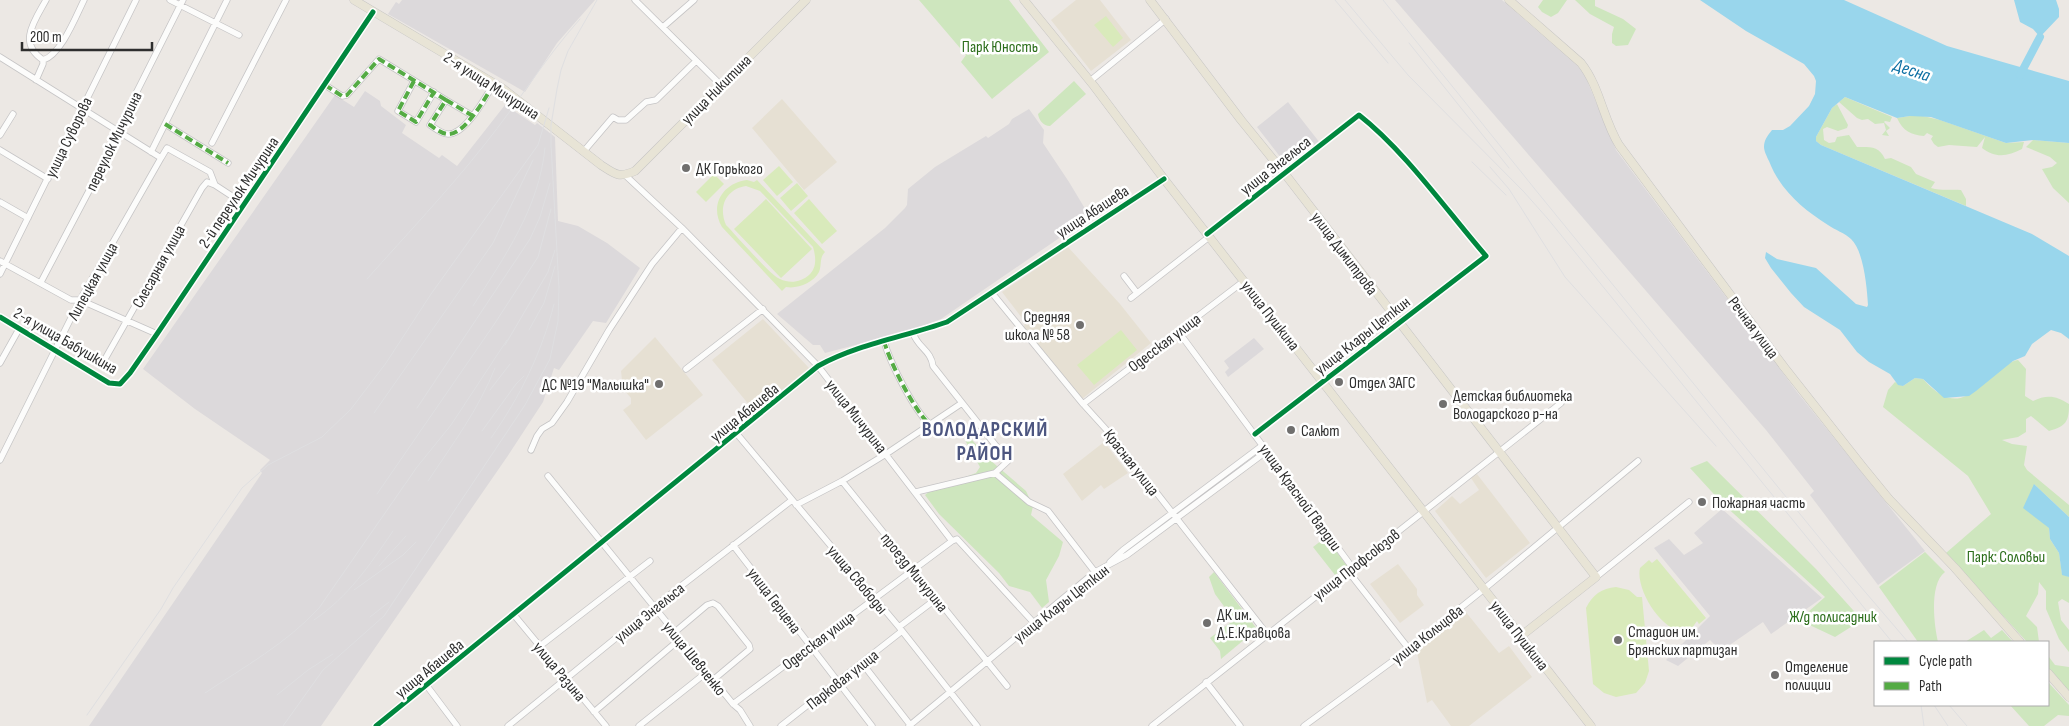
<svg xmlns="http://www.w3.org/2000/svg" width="2069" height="726" viewBox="0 0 2069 726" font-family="'Sofia Sans Condensed',sans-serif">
<rect width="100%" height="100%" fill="#ece8e4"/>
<path fill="#dcd9db" d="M402,0H595L557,43L525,92L388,14L396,2L399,4Z
M1395,0H1502L1583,71L1616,150L1797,392L1925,551L1878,585L1810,495L1814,491L1766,430Z
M365,91L380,101L381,106L406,125L402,133L439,158L442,155L457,166L505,105L535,125L537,123L555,137L558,221L578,226L607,243L640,268L606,323L593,321L559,370L554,368L543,402L507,457L321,726H89L262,473L260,470L270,460L195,409L143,369L335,95L354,107Z
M1288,102L1320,143L1288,167L1257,127Z
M1029,109L1044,130L1043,143L1069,182L1090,217L941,319L912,330L825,353L820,345H813L777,314L885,228L905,208L907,205L908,189L935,167L986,136L988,138L1009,124L1012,119Z
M1254,338L1264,349L1228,377L1225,372L1229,368L1224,361Z
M1722,509L1822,598L1771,634L1763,622L1721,651L1710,640L1678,666L1666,660L1710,616L1654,548L1669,539L1684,555L1703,543L1694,533Z"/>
<path fill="#e6e0d3" d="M1076,0H1100L1131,40L1091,71L1051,20Z
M782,99L837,162L804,190L752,128Z
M1068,247L1120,304L1151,343L1082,399L1024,327L1025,322L1002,292Z
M763,319L809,368L755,412L712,360Z
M655,337L703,395L646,440L623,410L631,404V398L623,389L621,371Z
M1104,442L1128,473L1104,489L1101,485L1082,501L1063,474Z
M1477,474L1530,543L1486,578L1435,511L1452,496L1460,504L1479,490L1471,478Z
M1398,564L1417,589V595L1424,605L1400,623L1370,584Z
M1465,611L1499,653L1509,646L1532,677L1469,726H1451L1432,700L1427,703L1417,652L1419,648Z"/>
<path fill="#cee6be" d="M919,0H1009L1049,52L992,99L961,62L966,55Z
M1543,0H1567L1558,13L1551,17L1542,12L1538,7Z
M1575,0H1595V6L1623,19L1636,29L1628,45L1616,46L1612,43V34L1614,27L1590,14Z
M1074,81L1086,94L1050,126C1043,126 1039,120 1038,114Z
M1845,97L1892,117L1890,122L1885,121L1884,122L1890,128L1886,131L1889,136L1882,135L1886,130L1884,123L1875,124L1868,119L1862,120L1857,118L1839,102Z
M1837,104L1848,125L1847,128L1838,131L1827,127L1823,129L1824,140L1829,143L1835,142L1837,137L1849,135L1857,147C1871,147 1879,146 1885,159L1891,158L1911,167L1916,174L1935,182L1931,188C1942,191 1951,189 1961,190L1966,199V206L1821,145L1816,141V137L1832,108Z
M1910,116H1923L1940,120L2006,143L2024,142L2022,149C2008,156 1996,159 1982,148L1985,137L1977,147L1949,145L1938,147L1934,144L1931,139L1933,136L1927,133L1924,136C1911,135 1903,131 1897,118Z
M2033,140L2069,143V203L2053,188L2042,169L2052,167L2057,163L2050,157L2026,147Z
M2018,360L2026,369L2025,396L2033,401C2047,394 2057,396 2069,404C2069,422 2066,426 2049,431L2031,416L2026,419V432L2018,437L2002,440L2012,444L2027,446L2024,465L2027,470L2069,505V517L2034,484L2049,528L2050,539L2059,553L2062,574L2069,577V603L2062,599L2058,602L2061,620L2069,630V652L2059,639L2046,609V591L2039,582L2038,594L2026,616L2037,627L2039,642H2027L1946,553L1991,514L1968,476L1883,407L1888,390L1895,382L1903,386L1915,378L1923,379C1957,417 1972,392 2001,369C2007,365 2011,361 2018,360Z
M963,430L990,460L1026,491L1033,506L1031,515L1063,542L1059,556L1046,580L1049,602L1042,608L1030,592L1009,586L999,573L939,514L925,495L931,490L976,473L980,467L966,442Z
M1707,461L1816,569L1862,620L1835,637L1799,620L1825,597L1722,503L1690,468Z
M1326,537L1347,566L1335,575L1313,547Z
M1925,552L1945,572C1929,584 1934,625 1938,642H1918L1879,587Z
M1214,572L1257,629L1221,659L1220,651L1210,638L1234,620L1215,594L1209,577Z
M1984,630L1991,638L2002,630L2013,642H1965Z
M2049,657L2055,665L2069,667V695L2048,671Z
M2048,682L2069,705V716L2058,715L2044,726H2029L2010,705H2048Z"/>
<path fill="#d9eabb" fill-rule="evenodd" d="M1106,16L1123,38L1113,47L1094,25Z
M779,166L793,182L777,196L763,180Z
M714,174L724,184L706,202L696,192Z
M747,180L754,182L757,180L825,252C819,258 822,265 819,272C813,283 798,289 786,287L782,291L722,227C709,205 723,183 747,180ZM746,186L760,191L813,247C816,257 817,268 809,275C801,282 790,284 780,279C770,275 736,235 726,225C718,207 726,189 746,186Z
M797,183L808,196L791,211L780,198Z
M766,199L812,249L781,278L734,229Z
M809,199L837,231L822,244L794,213Z
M1121,330L1137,350L1094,385L1077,365Z
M1657,559L1706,618L1699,624L1697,621L1692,628L1686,632C1662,633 1635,589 1640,568L1649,560L1652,563Z
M1616,587L1629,590L1637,597H1642L1649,671L1645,683L1636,693L1616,697L1604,693L1593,684L1586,608C1592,595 1602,588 1616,587Z"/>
<path fill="#99d6ec" d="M1700,0H1844L1947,46L2069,81V143L2033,140L2006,143L1931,117L1910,116L1897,118L1845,97L1832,108L1816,137V141L1821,145L2032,234L2069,256V339L2061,333L2051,330L2032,344L2025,356L2013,361L1976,391L1969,396L1944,398L1923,379L1915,378L1903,386L1898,385L1890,374L1869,362L1857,352L1840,330L1804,307L1791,293L1771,268L1765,258L1766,252L1777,259L1816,268L1856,304L1867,307L1868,305C1867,289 1864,251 1851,239C1845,233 1835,230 1828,225C1803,209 1780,190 1769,161C1767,157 1764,151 1764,147C1764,140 1768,135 1772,130H1783L1790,126L1809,106L1815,94L1816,81L1814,76L1804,64L1746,31Z
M2014,0H2056L2059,9V17L2040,37L2033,29L2020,22Z
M2034,484L2069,517V577L2062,575L2059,553L2050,539L2049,528L2023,508Z"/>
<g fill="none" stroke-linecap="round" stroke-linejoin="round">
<path stroke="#99d6ec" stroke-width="8" d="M2020,75L2040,37"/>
<g stroke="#c5c4c5" stroke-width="7">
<path id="minor" d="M170,0L239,35
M635,0L720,84
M663,27L694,0
M0,57L161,158L167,148L210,172L215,185L244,204
M43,60C17,43 35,20 46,0
M36,80L43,64V60C61,55 76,16 84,0
M414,81L398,111L416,122L434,92
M1090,81L1166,19
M325,85L342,96L347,95L379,59L446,100L430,125C436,129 442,134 448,134C465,135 486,97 494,83
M446,100L473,116
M165,124L228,163
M0,135L13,114
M212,143L286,0
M0,150L48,179
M584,151L613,117L618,120H626L646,102L656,100L696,61
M151,152L227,0
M625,175L682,228L818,366L952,541
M0,202L28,218
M1207,234L1359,115C1405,151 1447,211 1486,256L1255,434
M0,261L71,300H80L157,334
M0,274L136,0
M1124,276L1137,293
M41,282L100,170L117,131L183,0
M992,293L1083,404L1113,437L1267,634
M1131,298L1209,237
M0,317L109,383L120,384L130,373L157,334L373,12
M1178,331L1352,567
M913,333C918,348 931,350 933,366L1008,461L995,473L916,492
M884,341C890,363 913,408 929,424
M105,359L202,188L207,182L215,185
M0,363L19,329
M686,369L763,309
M1083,404L1244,281
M737,434L899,627L977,726
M531,450L537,436L542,429L552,423L567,402L609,330L652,264L682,228
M0,460L80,300L161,158
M995,473L1029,502L1048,511L1095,572
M548,476L733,704L740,710L750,726
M842,481L1007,686
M796,505L842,481L886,454L962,403
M952,541L957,539L1034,623
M733,545L872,726
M1110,562L1123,550L1263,445
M1348,571L1409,649
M1596,577L1689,502
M514,615L606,726
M899,627L936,599
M675,632L707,605L713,603L718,606L749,645L750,649L713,680
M540,646L650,561
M862,663L911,726
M1206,682L1240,726
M427,686L457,726
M733,704L952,541
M594,712L680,639
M376,726L818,366C858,344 904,337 947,322L1164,179
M508,726L654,607L792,500
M639,726L707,672
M781,726L902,631
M909,726L1095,572L1127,555L1267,451
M1152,726L1561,403
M1304,726L1409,649L1484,589L1638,461"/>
</g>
<g stroke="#c6c5c4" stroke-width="9">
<path id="major" d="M354,0L502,88L601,165C616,175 619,178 635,171L806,0
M1024,0L1094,86L1164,179L1591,726
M1150,0L1241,120L1285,174L1596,577L1521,636
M1509,0L1581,63C1600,87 1603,119 1619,145L1784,367L1862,466L1889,499L1955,568L2020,642
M2048,673L2069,697"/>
</g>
<use href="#minor" stroke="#fcfcfb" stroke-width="5.5"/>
<use href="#major" stroke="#e8e4d6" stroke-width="8"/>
<path stroke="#dfdfe1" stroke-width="1" d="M1335,0L1388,63
M1345,0L1408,75L1524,192L1548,219L1892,642
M1383,0L1534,188L1831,552L1908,642
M1409,43L1509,168
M1472,162L1506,195
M1490,167L1509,189L1565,277L1716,446
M367,279C407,234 448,191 485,144C518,103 545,58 580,19
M473,306C505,256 539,208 545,148
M529,330L544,303L555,266
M505,345L548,272L555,250
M490,390L510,364
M417,408L530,239L540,217L550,183
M374,413L493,243L533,160
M482,431L516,384L524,376
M491,438C520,397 542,352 554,304
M428,481C452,445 479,409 495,368
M377,494L493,326L538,257L551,209
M379,566L406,536
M354,590L403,555L416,542
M370,617L389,602
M314,620C349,596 369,566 393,531
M205,693C244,667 287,643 319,608L417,467L451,425L507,340
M277,695L308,670L333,654
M1921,705L1924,726
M1934,705L1948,726
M1949,705L1967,726
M87,715L161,609L173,588L242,488L268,465L322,437L351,409L386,363L431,294L538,145L549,108
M283,726L323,670L384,616L525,405L550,359L558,321L559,288L551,145V125L557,89L561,70L568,51L597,0"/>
<path stroke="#54ab44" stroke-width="4" stroke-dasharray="8 4" stroke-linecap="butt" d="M414,81L398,111L416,122L434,92
M325,85L342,96L347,95L379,59L446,100L430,125C436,129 442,134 448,134C465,135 486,97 494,83
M446,100L473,116
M165,124L228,163
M884,341C890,363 913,408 929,424"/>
<g stroke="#fff" stroke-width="8">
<path id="cycleway" d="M1207,234L1359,115C1405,151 1447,211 1486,256L1255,434
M0,317L109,383L120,384L130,373L157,334L373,12
M376,726L818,366C858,344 904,337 947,322L1164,179"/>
</g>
<use href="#cycleway" stroke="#00873e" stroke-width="5"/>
</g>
<g fill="#706f6e" stroke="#fff" stroke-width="2">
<circle cx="686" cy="168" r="5"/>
<circle cx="1080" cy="325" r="5"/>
<circle cx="1339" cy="382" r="5"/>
<circle cx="659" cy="384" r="5"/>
<circle cx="1443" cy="404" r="5"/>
<circle cx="1291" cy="430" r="5"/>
<circle cx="1702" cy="502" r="5"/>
<circle cx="1207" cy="623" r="5"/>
<circle cx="1618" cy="640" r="5"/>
<circle cx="1775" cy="675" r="5"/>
</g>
<g text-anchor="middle" stroke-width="5" stroke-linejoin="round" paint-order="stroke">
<g font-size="16" fill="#2c6e1b" stroke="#fff">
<text x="1000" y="52">Парк Юность</text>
<text x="2006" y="562">Парк: Соловьи</text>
<text x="1833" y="622">Ж/д полисадник</text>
</g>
<g font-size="16" fill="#2e2e2e" stroke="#fff">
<text transform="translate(492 85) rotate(33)" y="6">2-я улица Мичурина</text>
<text transform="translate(716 89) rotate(-45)" y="6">улица Никитина</text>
<text transform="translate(68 137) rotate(-64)" y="6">улица Суворова</text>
<text transform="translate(113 141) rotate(-64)" y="6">переулок Мичурина</text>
<text transform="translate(1275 165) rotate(-38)" y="6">улица Энгельса</text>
<text transform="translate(238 192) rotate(-56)" y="6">2-й переулок Мичурина</text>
<text transform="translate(1092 211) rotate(-33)" y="6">улица Абашева</text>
<text transform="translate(1345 253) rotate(53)" y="6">улица Димитрова</text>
<text transform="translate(158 266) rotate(-61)" y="6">Слесарная улица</text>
<text transform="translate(92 281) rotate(-61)" y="6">Липецкая улица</text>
<text transform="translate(1271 315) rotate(52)" y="6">улица Пушкина</text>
<text transform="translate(1754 327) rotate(53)" y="6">Речная улица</text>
<text transform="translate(1362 335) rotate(-38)" y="6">улица Клары Цеткин</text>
<text transform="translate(66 340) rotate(30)" y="6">2-я улица Бабушкина</text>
<text transform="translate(1164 342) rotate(-37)" y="6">Одесская улица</text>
<text transform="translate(744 412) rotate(-39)" y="6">улица Абашева</text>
<text transform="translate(857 416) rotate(52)" y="6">улица Мичурина</text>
<text transform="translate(1132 462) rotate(52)" y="6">Красная улица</text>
<text transform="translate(1301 497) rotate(54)" y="6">улица Красной Гвардии</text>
<text transform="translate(1356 564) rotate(-38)" y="6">улица Профсоюзов</text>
<text transform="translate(915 572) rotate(51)" y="6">проезд Мичурина</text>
<text transform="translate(858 579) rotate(50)" y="6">улица Свободы</text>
<text transform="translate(775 600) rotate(53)" y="6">улица Герцена</text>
<text transform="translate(1061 603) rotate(-38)" y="6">улица Клары Цеткин</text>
<text transform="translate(649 612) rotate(-39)" y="6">улица Энгельса</text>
<text transform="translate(1427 634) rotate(-38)" y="6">улица Кольцова</text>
<text transform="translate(1520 635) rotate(52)" y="6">улица Пушкина</text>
<text transform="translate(818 640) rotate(-37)" y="6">Одесская улица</text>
<text transform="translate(695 658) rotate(51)" y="6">улица Шевченко</text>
<text transform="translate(429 668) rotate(-39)" y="6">улица Абашева</text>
<text transform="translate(560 671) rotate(50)" y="6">улица Разина</text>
<text transform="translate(842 679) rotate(-38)" y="6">Парковая улица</text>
</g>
<g font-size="16" fill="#2e2e2e" stroke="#fff" text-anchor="start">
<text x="696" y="174">ДК Горького</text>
<text x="1070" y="322" text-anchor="end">Средняя<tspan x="1070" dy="18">школа № 58</tspan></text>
<text x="1349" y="388">Отдел ЗАГС</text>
<text x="649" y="390" text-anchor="end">ДС №19 "Малышка"</text>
<text x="1453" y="401">Детская библиотека<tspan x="1453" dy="18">Володарского р-на</tspan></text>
<text x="1301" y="436">Салют</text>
<text x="1712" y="508">Пожарная часть</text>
<text x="1217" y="620">ДК им.<tspan x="1217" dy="18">Д.Е.Кравцова</tspan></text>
<text x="1628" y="637">Стадион им.<tspan x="1628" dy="18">Брянских партизан</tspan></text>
<text x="1785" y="672">Отделение<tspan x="1785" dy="18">полиции</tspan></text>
</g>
<g font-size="18" font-style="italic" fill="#0d6fa3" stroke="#fff">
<text transform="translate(1912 70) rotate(19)" y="6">Десна</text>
</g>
<g font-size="21" font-weight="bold" letter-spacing="1" fill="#4d5680" stroke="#fff">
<text x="985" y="436">ВОЛОДАРСКИЙ<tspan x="985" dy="24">РАЙОН</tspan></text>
</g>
</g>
<rect x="1874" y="641" width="175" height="65" fill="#ffffff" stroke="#ababab"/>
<rect x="1884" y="657" width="25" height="8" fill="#00873e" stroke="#ababab"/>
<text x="1919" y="666" font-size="15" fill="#2e2e2e">Cycle path</text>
<rect x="1884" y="682" width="25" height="8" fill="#54ab44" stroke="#ababab"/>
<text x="1919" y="691" font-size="15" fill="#2e2e2e">Path</text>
<path d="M22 42v8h130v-8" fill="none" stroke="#2e2e2e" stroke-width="2.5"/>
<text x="30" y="42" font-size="15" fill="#2e2e2e" stroke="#ffffff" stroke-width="4" paint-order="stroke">200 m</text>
</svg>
